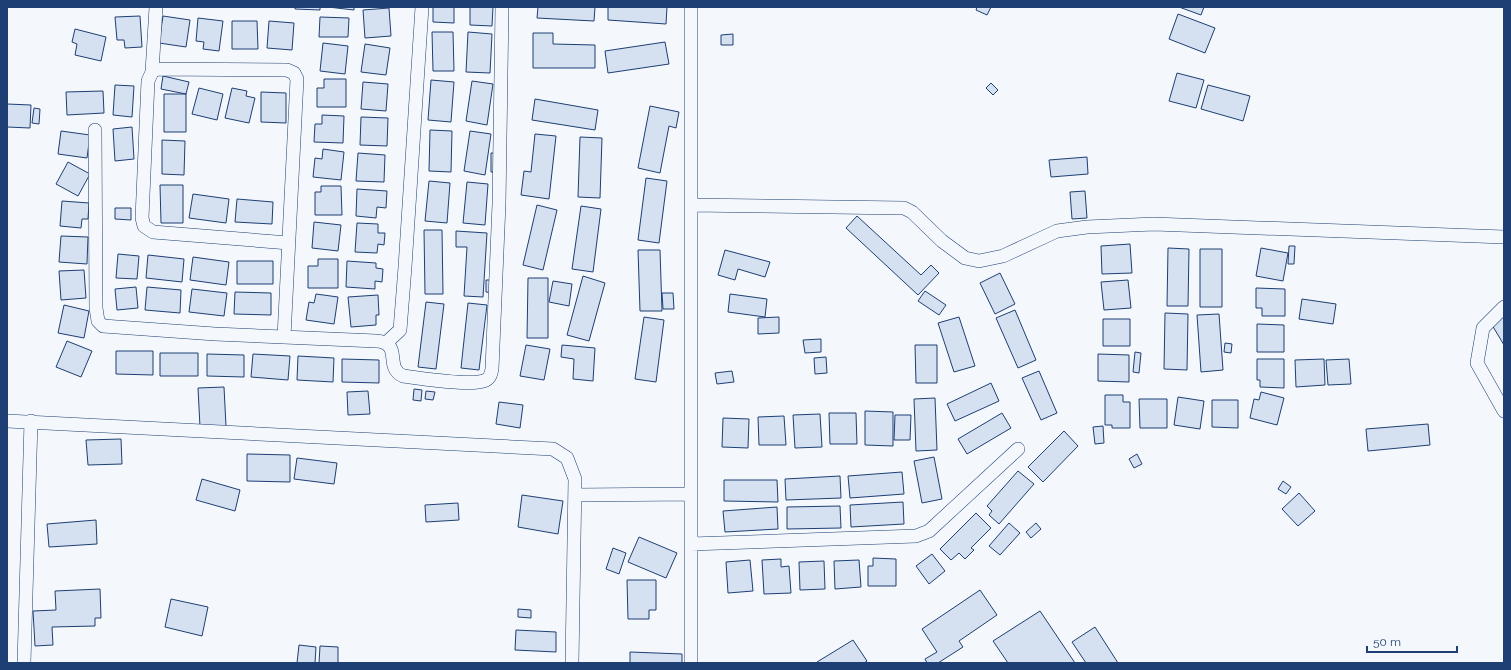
<svg xmlns="http://www.w3.org/2000/svg" width="1511" height="670" viewBox="0 0 1511 670" font-family="Raleway,sans-serif">
<rect width="100%" height="100%" fill="#f4f7fb"/>
<path fill="#d5e0f0" stroke="#1d3f73" d="M295,7H320V10L295,9Z
M328,7H354V10Z
M433,7H454V23L433,22Z
M470,7H493L492,26L470,25Z
M538,7H595L594,21L537,18Z
M608,7H667L666,24L608,20Z
M977,7H991L987,15L976,10Z
M1179,7H1204L1201,15Z
M389,8L391,36L365,38L363,10Z
M1178,14L1215,28L1205,53L1169,39Z
M140,16L142,47L125,48L124,40H117L115,17Z
M163,16L190,20L186,47L159,43Z
M320,17L349,18L348,37H319Z
M198,18L223,21L219,51L203,49L204,42L196,41Z
M232,21H257L258,49H232Z
M269,21L294,23L292,50L267,48Z
M75,29L106,37L101,61L75,55L77,44L72,42Z
M432,32H453L454,71H433Z
M468,32L492,34L490,73L466,72Z
M533,33H553V44L595,45V68H533Z
M733,34V45H721V35Z
M665,42L669,64L608,73L605,51Z
M323,43L348,46L345,74L320,71Z
M365,44L390,48L386,75L361,72Z
M1177,73L1204,80L1196,108L1169,101Z
M163,76L189,82L186,94L161,89Z
M324,79H346V107H317V88H324Z
M431,80L454,82L451,122L428,120Z
M472,81L493,84L487,125L466,121Z
M363,82L388,84L386,111L361,109Z
M991,83L998,90L993,95L986,88Z
M115,85L134,86L132,117L113,115Z
M1208,85L1250,96L1243,121L1201,109Z
M199,88L223,94L217,120L192,114Z
M232,88L247,91L246,96L255,98L249,123L225,118Z
M103,91L104,113L67,115L66,92Z
M261,92L286,93V123L261,122Z
M164,94H186V132H164Z
M535,99L598,110L595,130L532,120Z
M7,104L31,105L30,128L7,127Z
M650,106L679,112L676,128L669,126L660,173L638,168Z
M34,108L40,109L39,124L32,123Z
M322,115L344,116L343,143L314,142L315,124H322Z
M361,117L388,118L387,146L360,145Z
M132,127L134,159L115,161L113,129Z
M430,130L452,131L451,172L429,171Z
M61,131L90,135L87,158L58,154Z
M470,131L491,134L485,175L464,171Z
M535,134L556,136L549,199L521,195L524,171L531,172Z
M580,137L602,138L600,198L578,197Z
M162,140L185,141L184,175L162,174Z
M323,149L344,152L341,180L313,177L315,158L322,159Z
M358,153L385,155L384,182L356,181Z
M491,153H498V172H491Z
M1087,157L1088,174L1051,177L1049,160Z
M68,162L90,174L78,196L56,184Z
M646,178L667,181L659,243L638,240Z
M429,181L450,183L447,223L425,221Z
M467,182L488,184L485,225L463,223Z
M160,185H183V223H161Z
M321,186H341L342,215H315V192H321Z
M357,189L387,191L386,208L377,207L376,218L356,216Z
M1085,191L1087,218L1072,219L1070,192Z
M193,194L229,199L226,223L189,218Z
M237,199L273,202L272,224L235,222Z
M62,201L89,203L88,219H82L81,228L60,226Z
M537,205L557,210L543,270L523,265Z
M581,206L601,209L593,272L572,269Z
M115,208H131V220L115,219Z
M857,216L921,275L931,265L939,273L918,295L846,228Z
M314,222L341,225L338,251L312,248Z
M357,223L378,224V233H385L384,245L378,244L377,253L355,252Z
M424,230H442L443,294H425Z
M456,231L487,233L483,297L464,296L467,247H456Z
M61,236L88,237L87,264L59,262Z
M1130,244L1132,273L1102,274L1101,246Z
M1289,246H1295L1294,264H1288Z
M1168,248L1189,249L1188,306H1167Z
M1261,248L1288,253L1283,281L1256,276Z
M1200,249H1222V307H1200Z
M638,250H660L662,311H640Z
M725,250L770,262L765,277L738,269L735,280L718,275Z
M118,254L139,256L137,279L116,278Z
M148,255L184,259L182,282L146,278Z
M193,257L229,262L226,285L190,280Z
M318,259H338V288H308V266H318Z
M237,261H273V284H237Z
M347,261L376,263V268L383,269L382,282L375,281V289L346,287Z
M84,270L86,298L61,300L59,271Z
M1000,273L1015,304L995,314L980,283Z
M583,276L605,283L589,341L567,335Z
M528,278H548V338H527Z
M486,280H494V293L486,292Z
M1128,280L1131,308L1104,310L1101,282Z
M553,281L572,284L569,306L549,302Z
M136,287L138,308L117,310L115,289Z
M147,287L181,290L180,313L145,310Z
M1256,288L1285,289V316H1262V308H1256Z
M192,289L227,293L224,316L189,312Z
M925,291L946,305L939,315L918,301Z
M235,292L271,293V315L234,314Z
M662,293H673L674,309H663Z
M316,294L338,297L334,324L306,320L309,302L314,303Z
M730,294L767,299L765,317L728,312Z
M378,295L379,315H376V325L351,327L348,297Z
M1302,299L1336,304L1333,324L1299,319Z
M426,302L444,304L436,369L418,367Z
M468,303L487,305L479,370L461,368Z
M64,305L89,311L84,338L58,333Z
M1015,310L1036,360L1018,368L996,318Z
M1504,311V345L1489,320Z
M1165,313L1188,314L1187,370L1164,369Z
M1219,314L1223,370L1201,372L1197,315Z
M644,317L664,320L656,382L635,379Z
M779,317V333L758,334V318Z
M959,317L975,366L954,372L938,323Z
M1103,319H1130V346H1103Z
M1257,324L1284,325V352H1257Z
M821,339V352L805,353L803,340Z
M67,341L92,351L81,377L56,367Z
M1225,343L1232,344L1231,353L1224,352Z
M526,345L550,349L544,380L520,376Z
M562,345L595,348L593,381L573,379L574,359L561,357Z
M915,345H937V383H916Z
M116,351H153V375L116,374Z
M1135,352L1141,353L1139,373L1133,372Z
M160,353H198V376H160Z
M207,354L244,355V377L207,376Z
M253,354L290,356L288,380L251,377Z
M1098,354L1129,355V382L1098,381Z
M298,356L334,358L333,382L297,380Z
M826,357L827,373L815,374L814,358Z
M342,359L379,360V383L342,382Z
M1257,359H1284V388L1260,387V380H1257Z
M1324,359L1325,385L1296,387L1295,360Z
M1349,359L1351,384L1328,385L1326,360Z
M732,371L734,382L717,384L715,373Z
M1039,371L1057,413L1041,420L1022,378Z
M991,383L999,401L955,421L947,404Z
M224,387L226,426L200,427L198,388Z
M414,389L422,390L421,401L413,400Z
M368,391L370,414L348,415L347,392Z
M426,391L435,392L433,400L425,399Z
M1261,392L1284,398L1277,425L1250,418L1254,399L1259,400Z
M1105,395H1123V402H1130V428H1112V425H1105Z
M1178,397L1204,401L1200,429L1174,425Z
M935,398L937,450L916,451L914,399Z
M1139,399H1167V428H1140Z
M1212,400H1238V428L1212,427Z
M499,402L523,405L520,428L496,424Z
M865,411L893,412V446L865,445Z
M829,413H856L857,444H830Z
M1002,413L1011,428L967,454L958,439Z
M820,414L822,447L795,448L793,415Z
M895,415H911L910,440H894Z
M784,416L786,445H759L758,417Z
M723,418L749,419L748,448L722,447Z
M1428,424L1430,445L1368,451L1366,429Z
M1103,426L1104,443L1095,444L1093,427Z
M1064,431L1078,446L1043,482L1028,467Z
M121,439L122,464L88,465L86,440Z
M247,454L290,455V482L247,481Z
M1137,454L1142,464L1134,468L1129,459Z
M934,457L942,499L922,503L914,461Z
M297,458L337,463L334,484L294,479Z
M1018,471L1034,484L999,524L989,515L992,511L987,506Z
M902,472L904,494L850,498L848,476Z
M840,476L841,498L786,500L785,479Z
M202,479L240,490L235,511L196,500Z
M724,480H777L778,502L724,501Z
M1283,481L1291,487L1286,494L1278,489Z
M1299,493L1315,511L1298,526L1282,509Z
M522,495L563,501L558,534L518,527Z
M903,502L904,524L851,527L850,505Z
M458,503L459,520L426,522L425,505Z
M840,506L841,528L787,529V507Z
M777,507L778,529L725,532L723,511Z
M976,513L991,528L971,548L974,550L965,559L959,553L951,560L940,549Z
M96,520L97,544L49,547L47,524Z
M1009,523L1020,533L1000,555L989,546Z
M1036,523L1041,529L1031,538L1026,532Z
M639,537L677,553L666,578L628,562Z
M613,548L626,553L619,574L606,569Z
M932,554L945,571L929,584L916,566Z
M873,558L896,559V586H868V566H873Z
M781,559V567L789,566L791,593L764,594L762,560Z
M750,560L753,591L728,593L726,562Z
M859,560L861,587L835,589L834,561Z
M824,561L825,589L800,590L799,562Z
M627,580H656V610H649V619H628Z
M100,589L101,618H95V626L52,627L53,645L35,646L33,611L56,610L55,591Z
M980,590L997,615L959,641L963,647L938,663H927L925,659L937,652L922,629Z
M171,599L208,607L202,636L165,627Z
M518,609L531,610V618L518,617Z
M1040,611L1075,663H1008L993,641Z
M1095,627L1118,663H1086L1072,642Z
M516,630L556,632V652L515,650Z
M853,640L867,661L864,663H818L817,662Z
M299,645L316,647L315,663H297Z
M320,646L338,647V663H319Z
M630,652L682,654V663H630Z"/>
<g fill="none" stroke-linecap="round" stroke-linejoin="round">
<g stroke="#1d3f73" stroke-width="14">
<path id="minor" d="M691,7V663
M152,72L156,7
M95,130L96,308L98,321L103,326L215,334L376,341C378,341 383,342 385,343C399,350 386,368 403,376C420,378 473,387 486,380C490,378 491,374 492,369L499,204L502,7
M691,205L904,208L912,212L942,241L965,258L979,261L1003,256L1057,231L1087,227L1154,224L1504,237
M1504,307L1483,328L1477,363L1504,411
M284,337L297,79L294,73L287,70L157,69L152,72L148,81L142,218L144,226L153,232L289,243
M386,343L400,330L405,267L422,7
M7,421L553,449L567,458L575,479L572,663
M575,495L691,494
M691,544L916,536L929,531L1018,449
M24,663L31,421"/>
</g>
<use href="#minor" stroke="#f4f7fb" stroke-width="13"/>
</g>
<rect width="1511" height="670" fill="none" stroke="#1d3f73" stroke-width="16"/>
<path d="M1367 646v6h90v-6" fill="none" stroke="#1d3f73" stroke-width="2"/>
<text x="1373" y="646" font-size="12" fill="#1d3f73" stroke="#f4f7fb" stroke-width="3" paint-order="stroke">50 m</text>
</svg>
